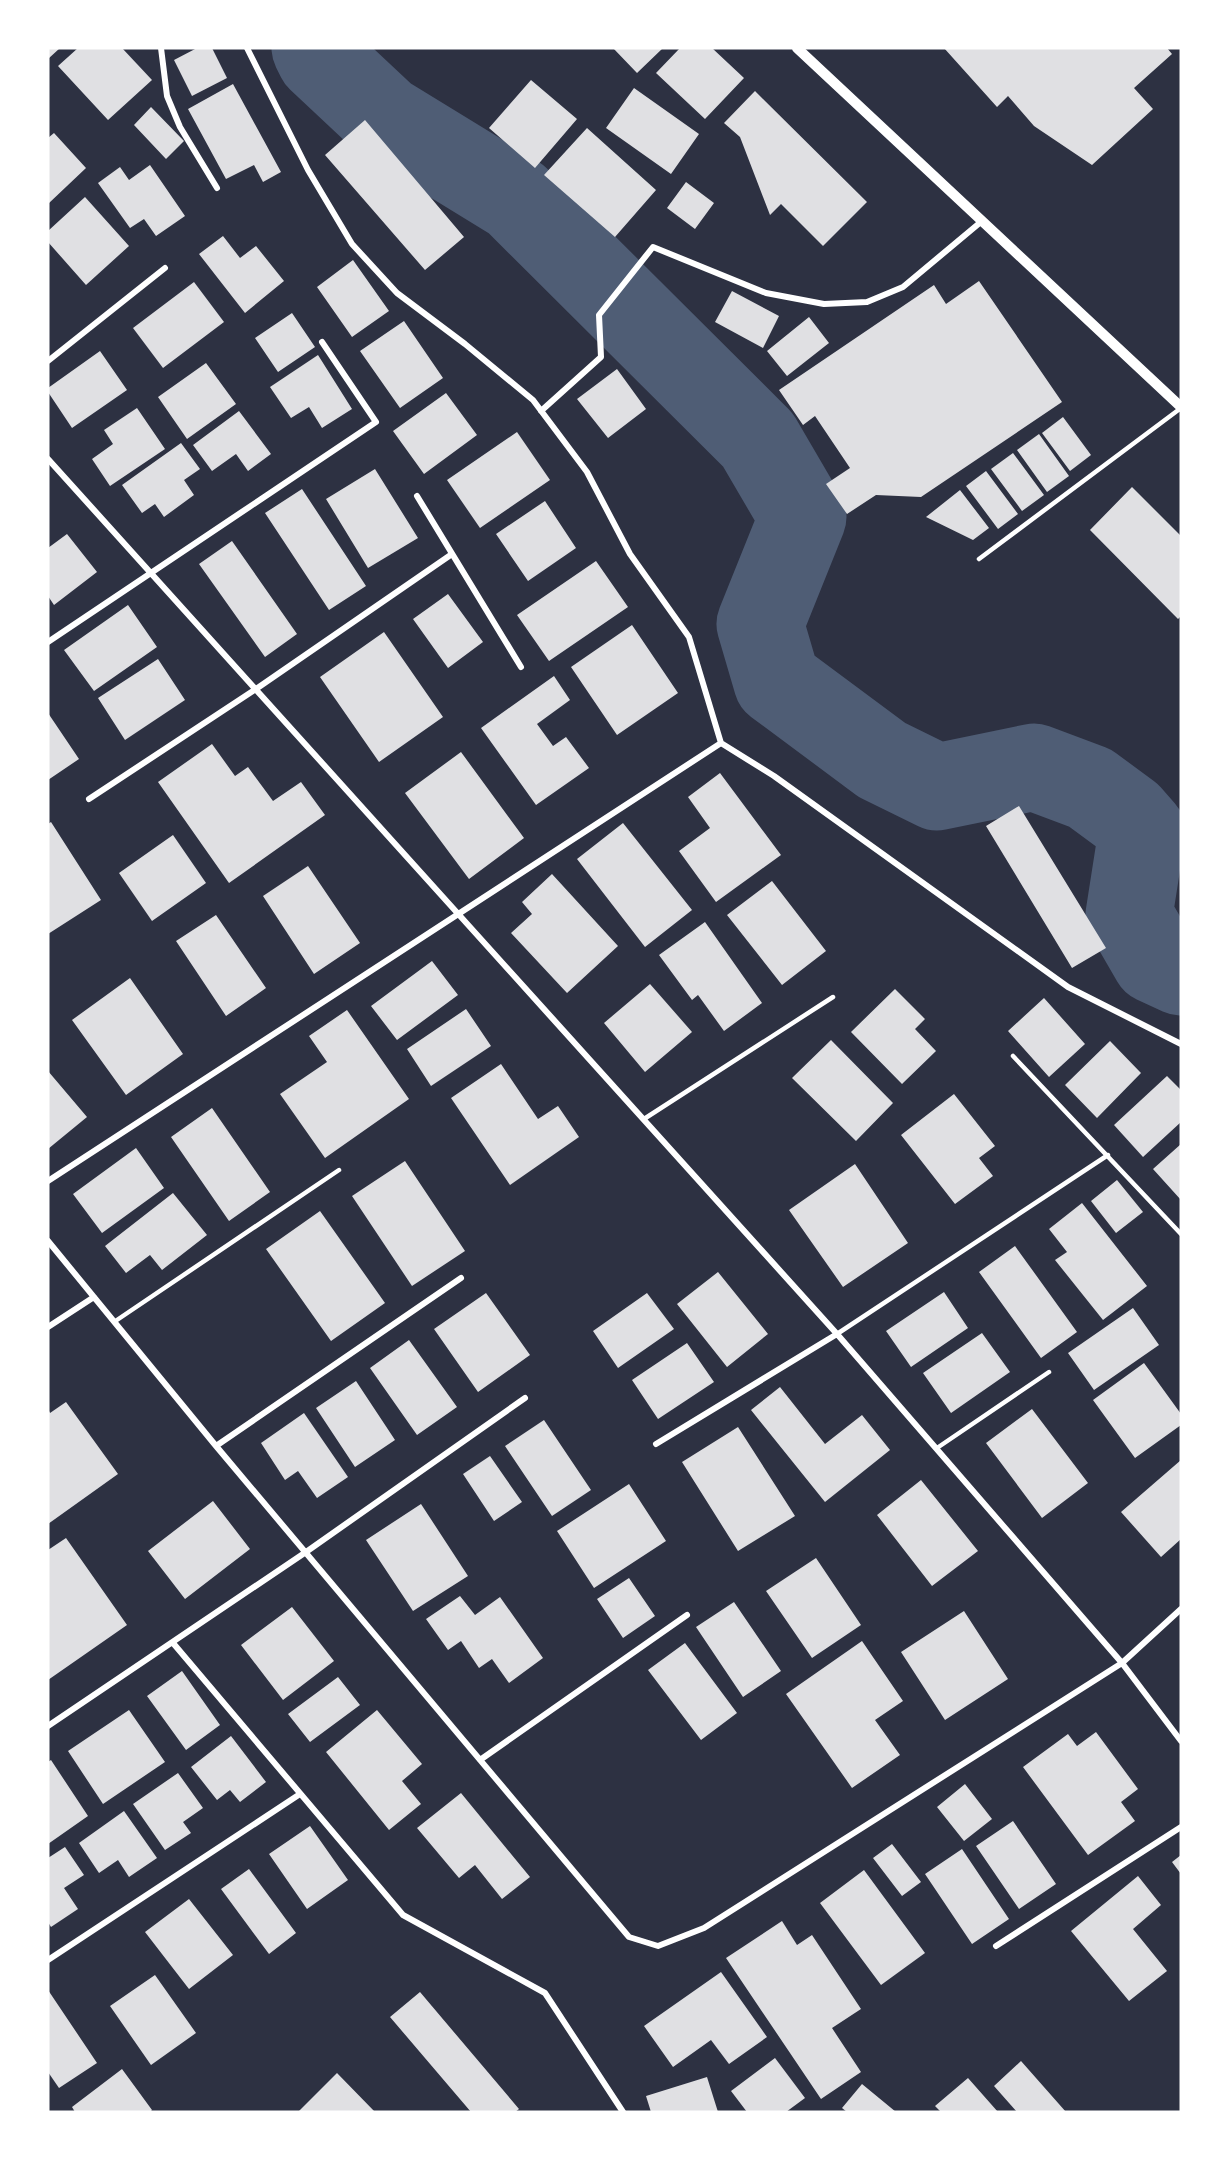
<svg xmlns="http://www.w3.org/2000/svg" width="1229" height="2160" viewBox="0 0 1229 2160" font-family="'Golos Text',sans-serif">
<rect width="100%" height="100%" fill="#2d3142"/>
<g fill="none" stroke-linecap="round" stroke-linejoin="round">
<path stroke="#4f5d75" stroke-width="87" d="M315,48L320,58L384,118L516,199L758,440L803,517L760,624L777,682L882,760L937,787L1034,767L1090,788L1128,816L1142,832L1129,915L1155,960L1181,972"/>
</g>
<path fill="#e0e0e3" d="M48,48H60L48,59Z
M78,48H122L152,80L108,120L58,66Z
M197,48H212L227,78L192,96L174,60Z
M613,48H663L637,73Z
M680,48H712L744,78L705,119L656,73Z
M944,48H1167L1172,54L1134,88L1153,109L1092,165L1034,126L1008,96L997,107Z
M531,80L577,119L535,168L489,128Z
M233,84L281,172L263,182L254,165L226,179L188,109Z
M634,88L699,134L671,174L606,128Z
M755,91L867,202L823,246L781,204L770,215L740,137L724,123Z
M151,107L184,141L166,159L134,125Z
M365,120L464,237L425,270L325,155Z
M587,128L656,190L615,237L544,175Z
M54,133L86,168L48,204V138Z
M150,165L185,216L156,236L144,219L130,228L98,183L120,167L129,180Z
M686,182L714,203L695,229L667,208Z
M85,197L129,246L86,285L48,242V231Z
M223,236L240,258L256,246L284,281L245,313L199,254Z
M353,260L389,311L352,337L317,287Z
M979,281L1062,402L921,497L876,495L847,514L826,484L850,468L815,416L803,425L779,390L934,285L946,304Z
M194,282L224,322L163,368L133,328Z
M732,291L779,316L763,348L715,322Z
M292,313L315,347L278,372L255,338Z
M809,317L829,343L787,376L767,351Z
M404,321L443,378L400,408L360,351Z
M100,351L127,390L72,428L48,392V388Z
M318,355L352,409L322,428L309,407L291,418L270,387Z
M206,363L236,404L187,439L158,397Z
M617,369L646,409L608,438L577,399Z
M446,393L477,435L424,474L393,431Z
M137,408L165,449L110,486L92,459L113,444L104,430Z
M239,411L271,454L248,471L236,454L212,471L193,445Z
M1063,417L1091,455L1070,471L1042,433Z
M517,432L550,480L480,528L447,480Z
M1039,434L1069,476L1047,492L1017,450Z
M181,443L200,469L184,480L194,495L164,517L155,504L142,513L122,485Z
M1013,453L1044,495L1022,511L991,469Z
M375,469L418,538L368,568L326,499Z
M986,471L1018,514L998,529L966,486Z
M1132,487L1181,536V616L1178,619L1090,530Z
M302,489L366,586L329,610L265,513Z
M960,490L989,528L973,540L926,517Z
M545,501L576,548L528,581L496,534Z
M67,534L97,572L54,605L48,596V548Z
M232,541L297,634L265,657L199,564Z
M596,561L628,607L549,661L517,615Z
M448,594L483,642L448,668L413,619Z
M128,605L157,647L94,691L64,650Z
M632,625L678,693L617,735L571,667Z
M384,632L443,717L379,762L320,677Z
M158,659L185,700L125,740L98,698Z
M554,676L570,700L537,724L553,746L566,737L589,768L536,805L481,728Z
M48,713L79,759L48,780Z
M212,744L235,776L248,767L273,801L301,782L325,815L229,883L158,782Z
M461,752L524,838L469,879L405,793Z
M720,773L781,855L716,902L679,851L710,828L688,797Z
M1019,806L1106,948L1072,968L986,826Z
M51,822L101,900L48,934V824Z
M623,823L692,910L645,947L577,859Z
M173,835L206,883L152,921L119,873Z
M308,866L360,943L314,974L263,896Z
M552,874L618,946L567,993L511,933L532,914L522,902Z
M772,881L826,951L782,985L727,915Z
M216,915L266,988L226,1016L176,941Z
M705,922L762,1003L724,1031L698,995L692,1000L659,955Z
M432,961L458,995L397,1040L371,1006Z
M130,978L183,1054L126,1095L72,1020Z
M650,984L692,1032L645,1072L604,1023Z
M895,989L925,1019L915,1029L936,1051L902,1084L851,1032Z
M1044,998L1085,1044L1049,1077L1008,1031Z
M466,1009L491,1046L431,1086L407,1049Z
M347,1010L409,1099L325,1158L280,1094L327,1062L309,1036Z
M831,1040L893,1103L856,1141L792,1078Z
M1110,1041L1141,1073L1097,1118L1065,1085Z
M501,1064L538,1119L558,1106L579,1137L510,1185L451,1098Z
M48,1071L87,1117L48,1149Z
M1167,1076L1181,1090V1122L1143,1157L1114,1125Z
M954,1094L995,1146L979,1158L993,1176L955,1204L901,1135Z
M212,1108L270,1192L229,1221L171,1137Z
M1181,1144V1200L1153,1169Z
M136,1148L164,1188L102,1233L73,1194Z
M405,1161L465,1251L412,1286L352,1196Z
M855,1164L908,1243L843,1287L789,1210Z
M1117,1180L1143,1212L1116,1233L1091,1201Z
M173,1193L207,1235L162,1270L150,1255L126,1273L105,1246Z
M1082,1203L1147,1286L1103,1320L1055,1260L1067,1252L1049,1229Z
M320,1211L385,1303L331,1341L266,1249Z
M1015,1246L1077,1332L1041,1358L979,1272Z
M718,1272L768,1334L727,1367L677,1304Z
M944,1292L968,1328L911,1367L886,1331Z
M486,1293L530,1355L478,1392L434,1329Z
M647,1293L674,1329L618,1368L593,1331Z
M1133,1308L1159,1345L1094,1390L1068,1353Z
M982,1333L1010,1372L951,1413L923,1373Z
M409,1340L457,1407L417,1435L370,1368Z
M687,1343L714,1382L658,1419L632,1380Z
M1144,1363L1181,1414V1425L1135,1458L1093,1400Z
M356,1381L395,1440L355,1467L316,1408Z
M780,1387L825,1444L862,1415L890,1450L825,1502L751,1410Z
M66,1402L118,1474L48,1524V1409L50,1413Z
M1032,1409L1088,1483L1042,1518L986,1443Z
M304,1413L348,1477L317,1498L298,1471L285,1480L261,1443Z
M544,1420L591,1490L552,1516L505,1446Z
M738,1427L795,1516L738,1551L682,1462Z
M490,1456L522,1502L494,1521L463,1474Z
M1181,1460V1539L1161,1557L1121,1512Z
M921,1480L978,1551L932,1586L877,1515Z
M629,1484L666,1541L594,1588L557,1531Z
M213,1501L250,1549L185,1599L148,1551Z
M421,1504L468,1576L413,1611L366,1540Z
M66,1538L127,1625L48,1680V1550Z
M816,1558L861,1625L812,1658L766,1591Z
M629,1578L655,1616L623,1638L597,1599Z
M460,1596L475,1615L500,1597L543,1658L509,1683L492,1659L479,1668L461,1641L448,1650L426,1619Z
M734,1602L781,1671L743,1697L696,1627Z
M292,1607L334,1661L283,1700L241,1645Z
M964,1611L1008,1679L945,1720L901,1652Z
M862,1641L903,1701L875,1720L900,1755L852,1788L786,1694Z
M685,1643L737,1713L701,1740L648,1670Z
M182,1671L220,1725L186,1750L147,1696Z
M338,1677L360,1705L310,1742L288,1714Z
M129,1710L165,1762L103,1804L68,1751Z
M377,1710L422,1764L402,1781L421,1804L389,1830L326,1752Z
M1096,1732L1138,1789L1121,1802L1135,1821L1088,1855L1023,1767L1068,1734L1077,1746Z
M231,1736L266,1782L240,1802L230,1790L217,1800L191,1767Z
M51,1760L88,1816L48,1844V1762Z
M178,1773L203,1808L183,1822L191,1833L165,1850L133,1804Z
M965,1784L992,1819L964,1841L937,1807Z
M461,1793L530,1877L502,1899L475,1865L459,1878L417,1828Z
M124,1811L157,1858L129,1877L118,1860L99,1873L79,1843Z
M1013,1821L1056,1884L1019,1909L976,1846Z
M310,1826L348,1880L307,1909L269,1854Z
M892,1844L921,1882L902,1896L873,1858Z
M65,1847L84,1875L64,1888L78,1909L51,1927L48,1922V1858Z
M962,1849L1009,1919L972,1944L925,1874Z
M1181,1855V1874L1172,1862Z
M249,1869L296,1933L269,1954L221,1889Z
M864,1870L925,1953L881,1985L820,1903Z
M1138,1876L1161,1905L1133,1929L1167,1971L1129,2001L1071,1931Z
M189,1899L233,1955L189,1989L145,1932Z
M782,1921L797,1945L812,1935L861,2009L832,2028L861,2072L821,2099L726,1958Z
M721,1972L767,2037L729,2064L711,2040L673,2067L644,2026Z
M155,1975L196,2033L151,2065L110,2006Z
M48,1990L97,2063L59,2088L48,2072Z
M420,1992L519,2109L515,2112H471L390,2017Z
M775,2058L805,2098L786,2112H747L731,2091Z
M1021,2061L1066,2112H1017L994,2086Z
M122,2069L152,2110L150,2112H75L72,2107Z
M337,2073L375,2112H298Z
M707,2077L718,2112H651L646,2096Z
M968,2078L998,2112H941L935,2106Z
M862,2084L896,2112H847L842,2108Z"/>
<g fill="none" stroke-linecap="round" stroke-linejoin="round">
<path stroke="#fff" stroke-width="4.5" d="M979,559L1181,408
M1013,1056L1181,1234
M644,1119L833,997
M114,1322L339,1170
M837,1334L1108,1155
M937,1448L1049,1372"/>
<path stroke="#fff" stroke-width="6" d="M161,48L167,96L180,127L217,188
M247,48L308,170L352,244L397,293L465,344L533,400L587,472L630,554L689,637L721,743L774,776L1068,987L1181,1044
M48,361L165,268
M541,411L601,357L599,315L653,247L766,293L824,304L867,302L903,287L982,221
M48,459L837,1334L1122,1663L1181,1741
M417,496L521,667
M48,642L376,422L322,342
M89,799L256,689L452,554
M48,1181L721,743
M48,1241L216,1446L629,1937L658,1946L704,1928L1122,1663L1181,1609
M48,1327L94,1297
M656,1444L837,1334
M216,1446L461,1278
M173,1643L403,1915L545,1993L623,2112
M48,1726L306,1552L525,1398
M480,1760L687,1615
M996,1946L1181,1827
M48,1960L300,1794"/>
<path stroke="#fff" stroke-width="10" d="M797,48L1181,407"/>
</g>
<rect width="1229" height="2160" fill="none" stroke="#ffffff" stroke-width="99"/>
</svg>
